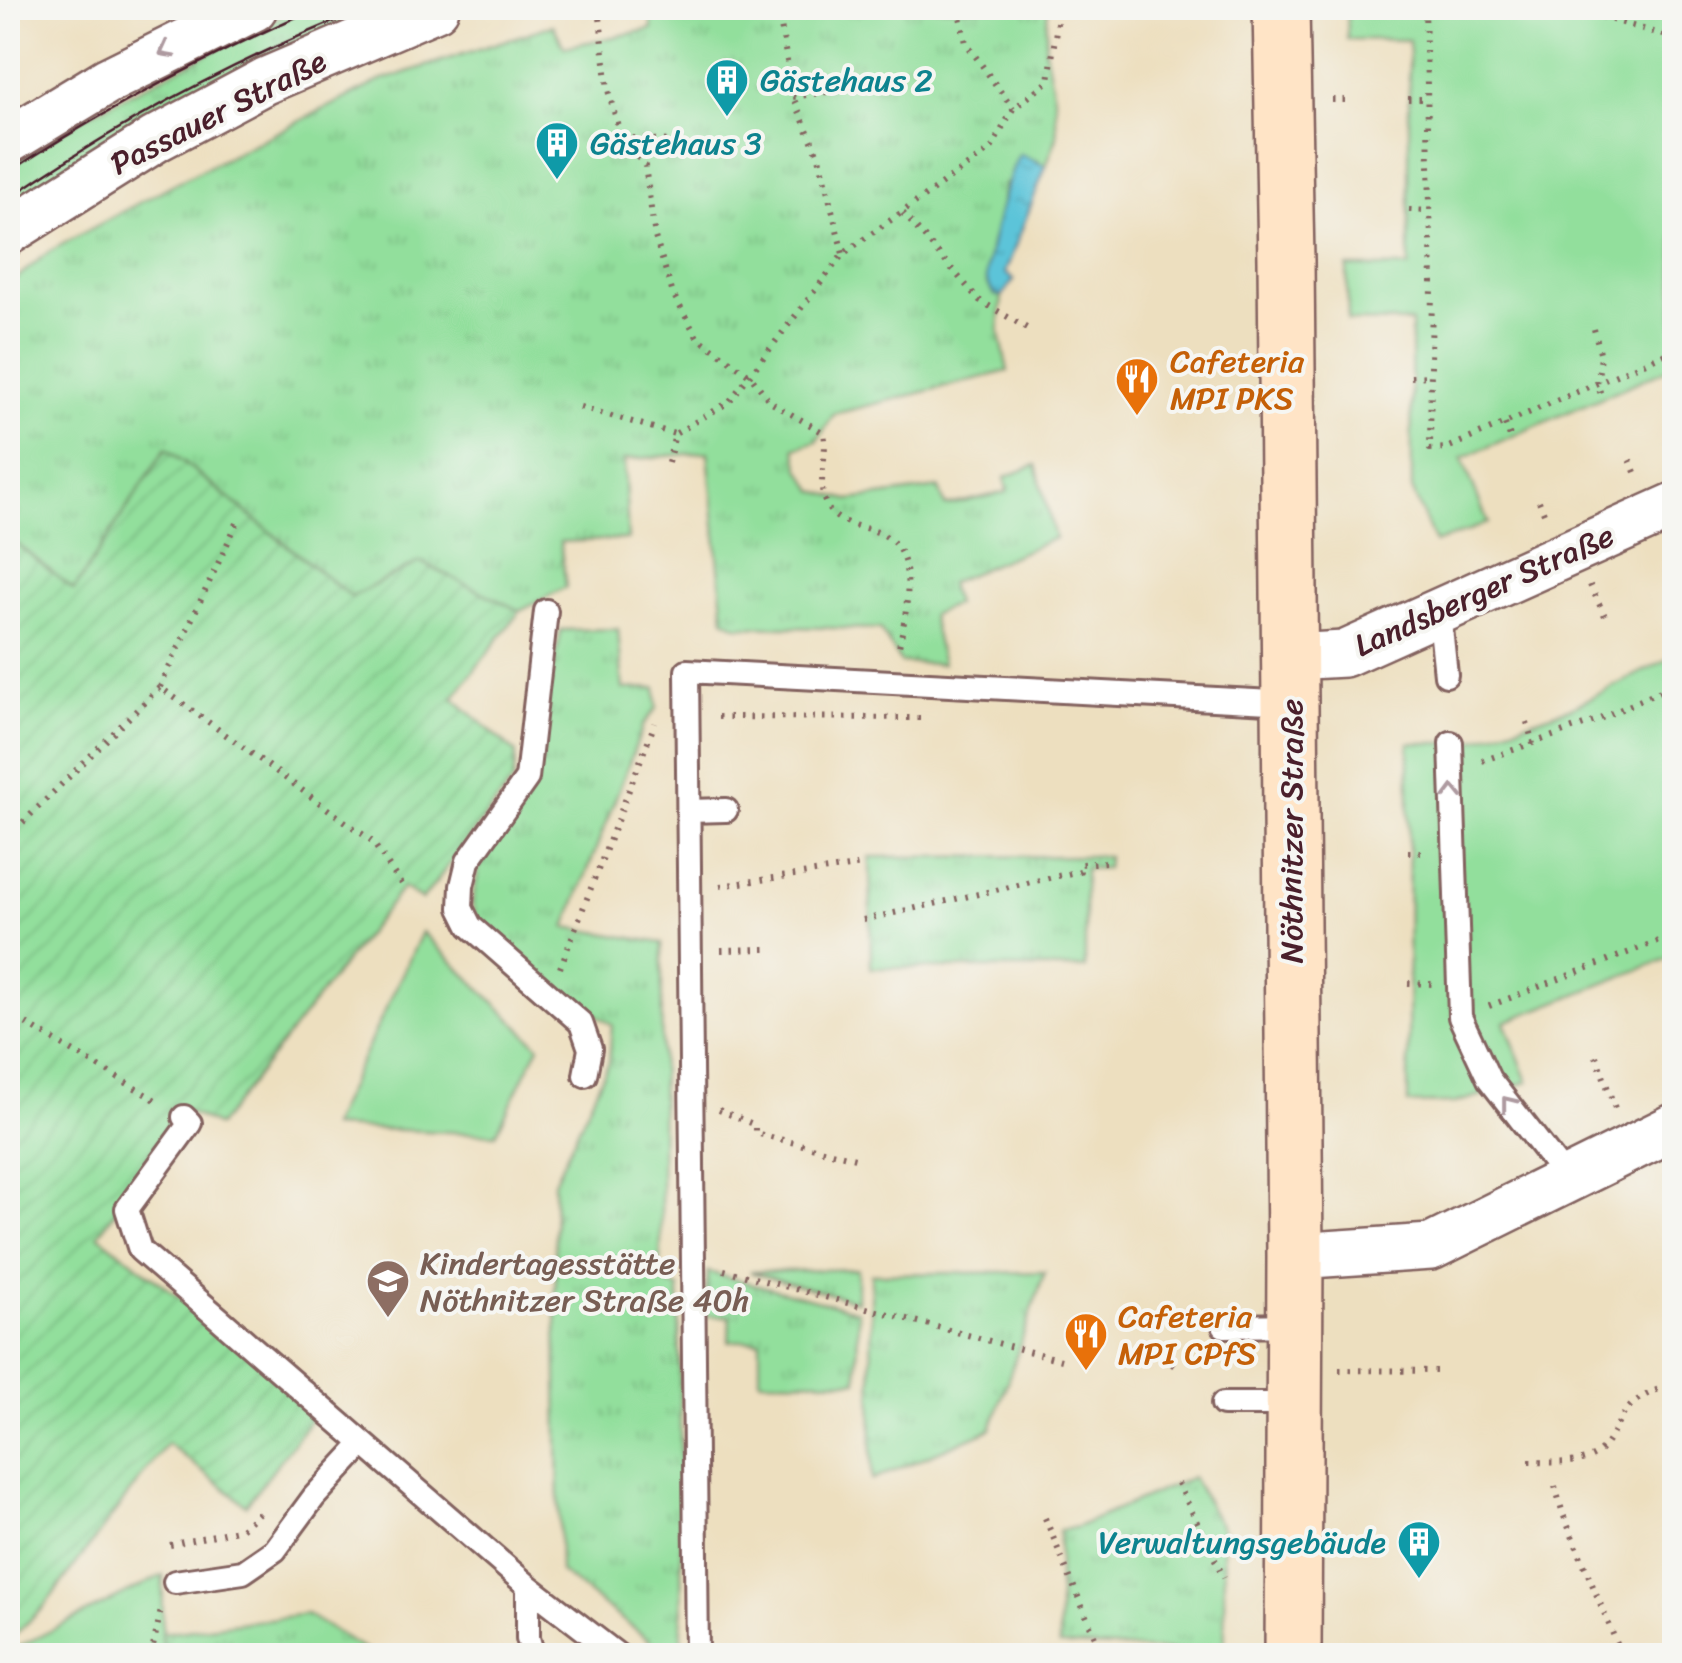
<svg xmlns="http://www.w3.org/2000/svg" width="1682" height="1663" viewBox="0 0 1682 1663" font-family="Sriracha,sans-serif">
<defs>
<pattern id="grass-tufts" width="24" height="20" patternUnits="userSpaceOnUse" patternTransform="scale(2.5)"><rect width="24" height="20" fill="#92df9c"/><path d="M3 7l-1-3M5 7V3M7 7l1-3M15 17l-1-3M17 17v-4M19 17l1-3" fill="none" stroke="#7fbf87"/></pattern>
<pattern id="garden-furrows" width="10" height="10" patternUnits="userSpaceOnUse" patternTransform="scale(2.5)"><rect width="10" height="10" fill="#92df9c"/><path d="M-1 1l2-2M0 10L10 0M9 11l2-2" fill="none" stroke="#7fbf87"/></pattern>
<pattern id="water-ripples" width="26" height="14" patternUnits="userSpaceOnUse" patternTransform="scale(2.5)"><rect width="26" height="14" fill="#5cc4d9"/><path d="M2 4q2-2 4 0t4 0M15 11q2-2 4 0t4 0" fill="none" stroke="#52a8ba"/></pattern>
</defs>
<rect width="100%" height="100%" fill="#f6f6f2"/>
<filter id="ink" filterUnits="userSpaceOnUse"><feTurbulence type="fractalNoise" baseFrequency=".01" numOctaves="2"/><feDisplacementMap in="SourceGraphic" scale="20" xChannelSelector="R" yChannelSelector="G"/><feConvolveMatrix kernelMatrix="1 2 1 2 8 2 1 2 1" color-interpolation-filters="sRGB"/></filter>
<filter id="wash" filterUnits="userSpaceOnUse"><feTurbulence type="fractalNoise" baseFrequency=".0048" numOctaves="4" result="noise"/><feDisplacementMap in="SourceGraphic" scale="40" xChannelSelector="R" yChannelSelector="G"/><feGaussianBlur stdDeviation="2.25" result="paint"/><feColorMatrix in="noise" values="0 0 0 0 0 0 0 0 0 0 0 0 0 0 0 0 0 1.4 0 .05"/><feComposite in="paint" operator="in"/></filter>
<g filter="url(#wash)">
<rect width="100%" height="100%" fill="#eddfbf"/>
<path fill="url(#grass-tufts)" stroke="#6e7f64" stroke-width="2.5" d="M298,8H413L8,220V165L80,119Z
M649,8H1048L1045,50L1055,101L1057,137L1046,166L1035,160L1005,184L988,264L987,282L994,295L1002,296L999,330L1008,371L834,414L817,441L795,448L800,469L815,491L849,500L939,488L945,506L1007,492L1005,477L1036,465L1055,538L949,583L955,604L931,615L942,664L901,663L880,629L737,626L724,619L708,452L624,460L628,539L560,542L566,587L520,611L420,562L351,597L166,448L74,590L8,537V285L50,251L172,185L380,81L553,25L564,47L652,29Z
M618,629L623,689L656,688L657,708L644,724L566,927L662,943L661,1247L658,1280L679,1288L682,1655H668L560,1572L554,1182L609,1062L612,1025L562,993L481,930L472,903L479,867L531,791L541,764L548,697L561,630Z
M1107,856L1106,868L1085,869V968H871L870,857Z
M857,1269V1301L750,1272Z
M708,1272L858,1311L857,1381L760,1380V1341H729L730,1316H704Z
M1045,1272L991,1429L872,1480L871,1274Z
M1192,1477L1223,1530L1225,1652L1059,1646V1531L1077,1527Z
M306,1614L375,1655L56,1656L80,1644Z"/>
<path fill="#92df9c" stroke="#6e7f64" stroke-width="2.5" d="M1347,8H1640L1674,16V366L1462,458L1488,523L1435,543L1412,489L1411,322L1348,321L1347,267H1409V40L1347,39Z
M1674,656V956L1505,1022L1528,1082L1455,1103L1408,1104L1409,743H1465L1572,707Z
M422,932L539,1046L496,1134L330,1127Z
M163,1575L162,1655H8V1652Z"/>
<path fill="url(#garden-furrows)" stroke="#6e7f64" stroke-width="2.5" d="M166,448L351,597L420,562L520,611L453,698L516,753L513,781L422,900L403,887L218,1126L188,1112L98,1235L321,1406L246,1505L167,1443L43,1608L8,1641V537L74,590Z"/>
<path fill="url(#water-ripples)" stroke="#537282" stroke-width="2.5" d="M1020,154L1046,166L1005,273L1014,280L1002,296L994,295C992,292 988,283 987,280C984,261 1009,169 1020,154Z"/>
</g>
<g filter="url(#ink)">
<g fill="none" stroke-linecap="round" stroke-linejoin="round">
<g stroke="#83625f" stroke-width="28">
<path id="lane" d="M1439,609L1446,675
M546,611L527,778L468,861L462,886L461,908L470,926L581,1023L590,1049L585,1075
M1451,743L1460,1017L1489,1079L1568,1180
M688,811L726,810
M184,1117L190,1123L127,1209L140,1250L528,1586L619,1656
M1224,1326L1294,1325
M1223,1404H1294
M175,1582L243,1572L275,1550L314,1497L363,1444
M528,1586V1638L533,1656
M697,1656L687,671L1290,703"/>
</g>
<g stroke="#83625f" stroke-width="50">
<path id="street" d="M8,141L107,81L254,8
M8,232L156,139L265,81L436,8
M1290,657L1344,654L1674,506
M1295,1256L1431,1247L1674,1127"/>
</g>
<g stroke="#83625f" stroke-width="60">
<path id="secondary" d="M1281,8L1286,260L1295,1256L1293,1656"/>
</g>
<path stroke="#83625f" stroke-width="6" stroke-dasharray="2.5 8" stroke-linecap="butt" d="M599,8L608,90L621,137L645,166L655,237L673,294L697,337L751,376L770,402L824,433C828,455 817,483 825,502C835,528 864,524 884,535C921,556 905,619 898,651
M778,8L793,97L819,157L843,254
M958,8L966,43L1013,109
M1425,8L1432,282L1430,449L1447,448L1674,350
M1571,8L1674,38
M793,97L854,88
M1408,99H1427
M1332,100H1347
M622,137L670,141
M1409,210L1430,211
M903,213L979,300L1030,330
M1594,329L1601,356L1597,384L1602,397
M1411,377L1431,376
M580,407L675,434
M1505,424L1510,437
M1630,460L1637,477
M668,463L675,434L729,402L843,254L991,149L1013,109L1049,81L1059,8
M1539,501L1546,518
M1590,585L1607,620
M160,687L237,523
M718,717L921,718
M1527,722L1533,744
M1482,761L1595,721L1674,685
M8,837L160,687L372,841L403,887
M1408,852H1427
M720,886L862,865
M863,920L1080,871V864L1106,862
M721,950L767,949
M560,968L655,723
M1408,983L1432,984
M1489,1006L1674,935
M8,1013L157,1101
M1596,1056L1616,1111
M719,1110L755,1125V1133L855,1158
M724,1270L1061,1360
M1172,1364L1179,1369
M1339,1370L1437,1371
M1529,1462C1549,1462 1575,1465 1593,1456C1610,1447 1615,1425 1626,1411C1639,1395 1656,1390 1674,1384
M1178,1483L1224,1578
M1555,1486L1563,1514L1622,1656
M1045,1518L1103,1656
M170,1545L241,1529L264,1508
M151,1656L162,1605
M1664,1656L1674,1651"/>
<use href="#lane" stroke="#fff" stroke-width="22"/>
<use href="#street" stroke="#fff" stroke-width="45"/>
<use href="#secondary" stroke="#ffe4c6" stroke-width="55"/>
<path stroke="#4a1f2b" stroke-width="2.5" d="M8,173C106,108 209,56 316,8
M8,199C119,123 242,56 368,8"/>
</g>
<defs><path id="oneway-chevron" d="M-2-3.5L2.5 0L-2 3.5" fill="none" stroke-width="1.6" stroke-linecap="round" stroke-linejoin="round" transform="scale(2.5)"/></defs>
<g stroke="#ae9aa0">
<use href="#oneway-chevron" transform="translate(166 51) rotate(152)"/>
<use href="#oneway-chevron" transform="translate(1453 792) rotate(-91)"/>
<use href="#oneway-chevron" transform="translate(1508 1103) rotate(-128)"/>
</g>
</g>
<defs>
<g id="building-pin" transform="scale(2.25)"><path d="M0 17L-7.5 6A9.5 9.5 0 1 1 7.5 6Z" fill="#0f9aa8" stroke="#f6f6f2"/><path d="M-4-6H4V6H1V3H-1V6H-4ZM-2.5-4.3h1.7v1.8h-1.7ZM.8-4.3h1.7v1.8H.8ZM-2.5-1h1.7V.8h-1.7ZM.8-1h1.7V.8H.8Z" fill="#fff"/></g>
<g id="restaurant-pin" transform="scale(2.25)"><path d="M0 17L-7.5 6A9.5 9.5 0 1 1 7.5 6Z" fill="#e8710a" stroke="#f6f6f2"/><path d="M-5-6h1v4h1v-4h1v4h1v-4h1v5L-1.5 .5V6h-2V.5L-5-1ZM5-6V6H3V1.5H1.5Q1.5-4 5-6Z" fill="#fff"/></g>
<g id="school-pin" transform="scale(2.25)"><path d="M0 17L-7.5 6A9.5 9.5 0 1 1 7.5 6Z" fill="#8d6e63" stroke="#f6f6f2"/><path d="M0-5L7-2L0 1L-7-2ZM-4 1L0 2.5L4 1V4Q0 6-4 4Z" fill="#fff"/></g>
</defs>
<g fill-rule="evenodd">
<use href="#building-pin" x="727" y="80"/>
<use href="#building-pin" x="557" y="143"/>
<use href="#restaurant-pin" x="1137" y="379"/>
<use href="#school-pin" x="388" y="1281"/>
<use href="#restaurant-pin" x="1086" y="1334"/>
<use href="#building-pin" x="1419" y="1542"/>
</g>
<g text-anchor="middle" stroke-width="8" stroke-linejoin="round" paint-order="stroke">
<g font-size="32" fill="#0d838f" stroke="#f6f6f2" text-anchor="start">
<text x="760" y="91">Gästehaus 2</text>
<text x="590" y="154">Gästehaus 3</text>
<text x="1386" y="1553" text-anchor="end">Verwaltungsgebäude</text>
</g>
<g font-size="32" fill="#4a1f2b" stroke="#f6f6f2">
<text transform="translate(218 112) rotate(-27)" y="11">Passauer Straße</text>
<text transform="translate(1484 590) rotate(-24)" y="11">Landsberger Straße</text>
<text transform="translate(1291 831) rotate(-90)" y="11">Nöthnitzer Straße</text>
</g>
<g font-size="32" fill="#c56008" stroke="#f6f6f2" text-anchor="start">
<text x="1170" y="372">Cafeteria<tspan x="1170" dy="37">MPI PKS</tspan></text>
<text x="1118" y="1327">Cafeteria<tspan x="1118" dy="37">MPI CPfS</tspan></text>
</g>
<g font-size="32" fill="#785e54" stroke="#f6f6f2" text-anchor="start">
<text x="420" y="1274">Kindertagesstätte<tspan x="420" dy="37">Nöthnitzer Straße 40h</tspan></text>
</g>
</g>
<rect width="1682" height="1663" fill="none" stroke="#f6f6f2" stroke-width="40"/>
</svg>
